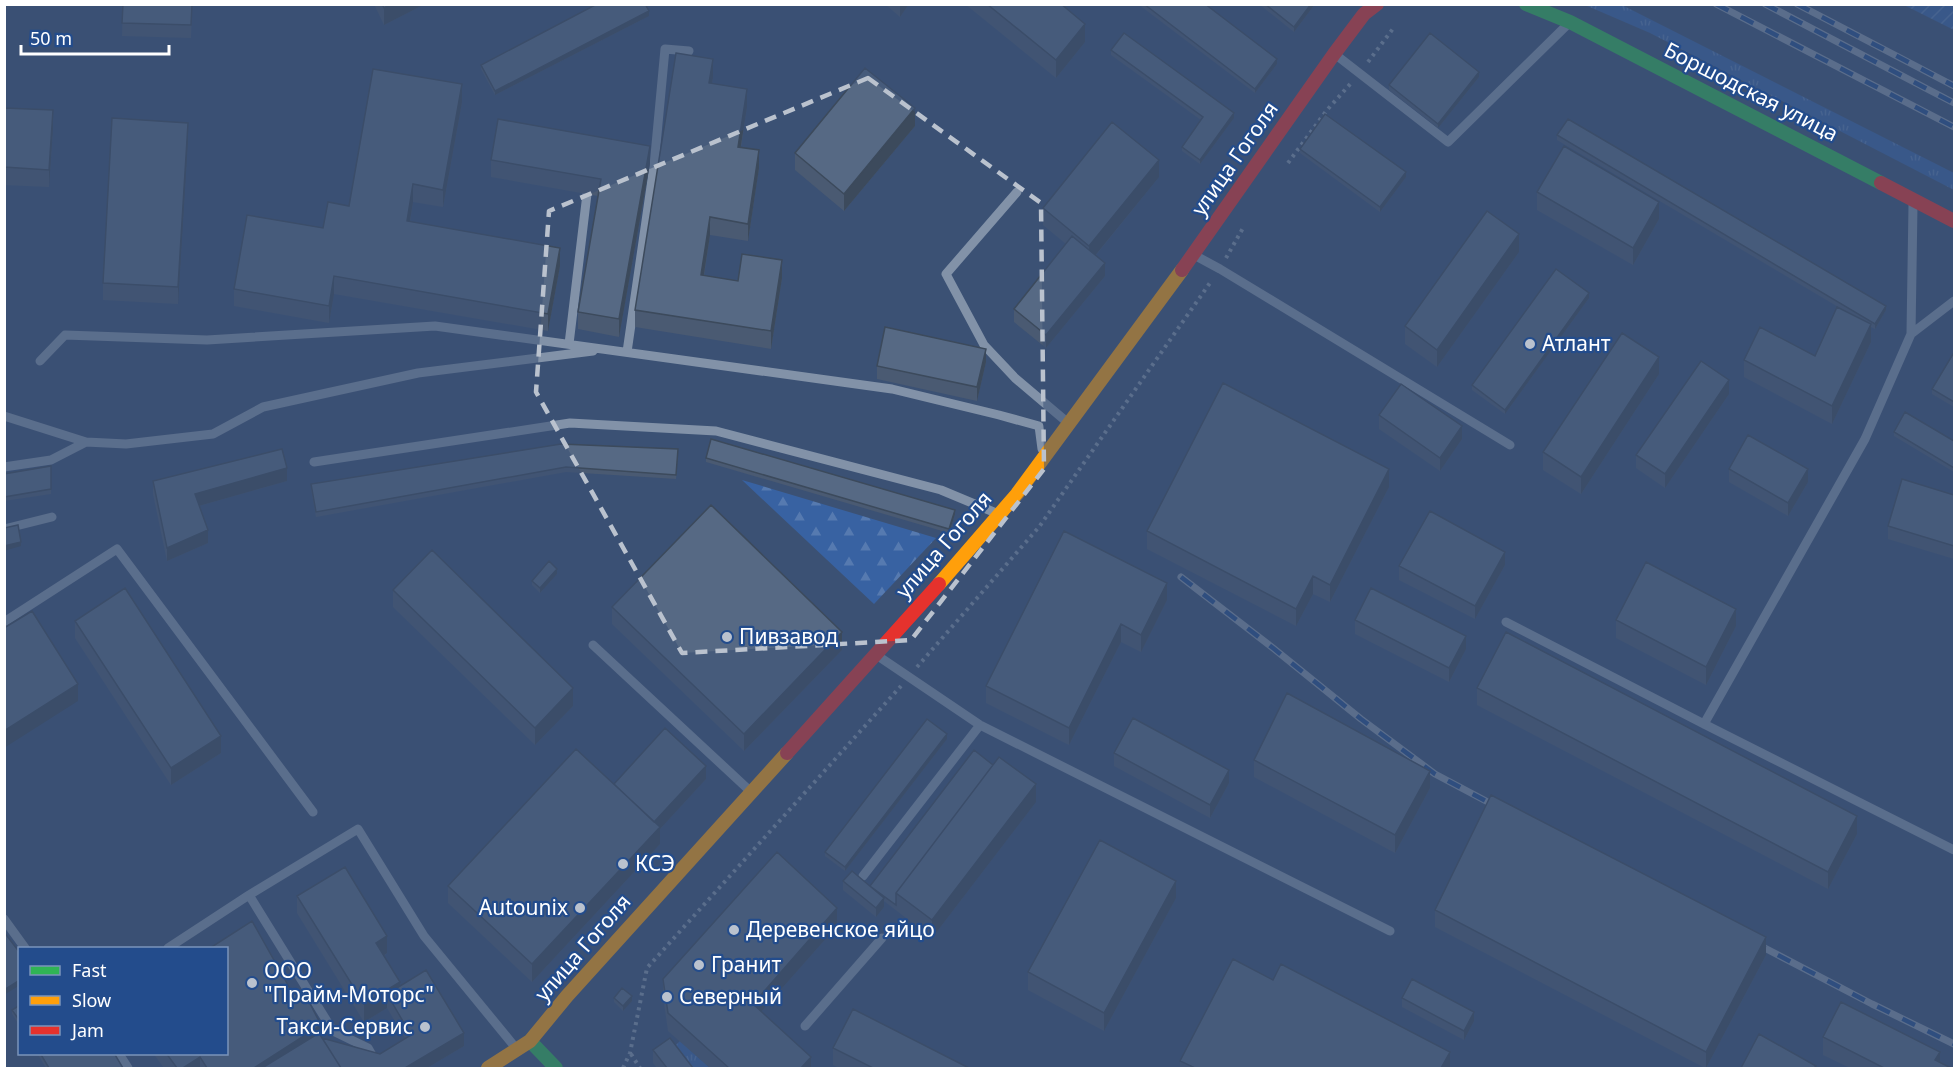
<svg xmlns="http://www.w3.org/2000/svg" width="1959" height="1073" viewBox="0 0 1959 1073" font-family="'Noto Sans',sans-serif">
<defs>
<pattern id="grass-tufts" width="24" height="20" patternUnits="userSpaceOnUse" patternTransform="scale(1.5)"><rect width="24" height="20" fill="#3862a2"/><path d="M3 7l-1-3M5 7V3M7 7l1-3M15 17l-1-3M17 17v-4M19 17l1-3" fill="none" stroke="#567ab0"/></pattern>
<pattern id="forest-firs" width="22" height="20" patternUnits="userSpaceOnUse" patternTransform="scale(1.5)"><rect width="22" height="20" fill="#3862a2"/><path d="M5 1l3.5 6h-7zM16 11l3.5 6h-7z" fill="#567ab0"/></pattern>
<pattern id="garden-furrows" width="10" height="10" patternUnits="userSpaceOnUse" patternTransform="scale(1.5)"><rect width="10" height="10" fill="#3862a2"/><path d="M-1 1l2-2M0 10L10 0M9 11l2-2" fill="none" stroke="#567ab0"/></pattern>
</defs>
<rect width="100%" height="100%" fill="#3b5174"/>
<path fill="url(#grass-tufts)" d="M1585,5H1622L1954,173V190L1650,33Z
M680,1041L710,1068H683L670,1051Z"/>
<path fill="url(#forest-firs)" d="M742,480L936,538L874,604Z"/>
<path fill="url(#garden-furrows)" d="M1904,5H1954V30Z"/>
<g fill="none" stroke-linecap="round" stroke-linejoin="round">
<path stroke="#8292a8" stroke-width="4" stroke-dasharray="3 4.5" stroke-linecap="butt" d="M1368,62L1395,26
M1288,163L1327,110L1352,82
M1226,258L1243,228
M917,667L1039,527L1212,280
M631,1054L640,1068
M623,1068L630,1053L647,968L901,686"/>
<path stroke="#8292a8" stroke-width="9" d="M1336,55L1448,142L1568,24
M1017,192L946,274L984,345L1015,378L1067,422
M1196,256L1220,269L1510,445
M1911,334L1954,301
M569,344L587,194
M627,352L654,166L665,49L689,51
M40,361L65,335L207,340L435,326L892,389L999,415L1039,426L1042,449
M4,416L86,442L126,444L213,434L263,407L418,373L593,351
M314,462L570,423L716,431L941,490L996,513
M4,467L51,460L86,442
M4,529L52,517
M4,622L117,549L313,812
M1506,622L1704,724L1954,850
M593,645L749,790
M878,656L980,725L1390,931
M1704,724L1865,439L1911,334L1913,205
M863,876L980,725
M249,895L358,829L424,936L515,1047
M4,919L25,948
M168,948L249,895L333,1031L368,1048L376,1062
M805,1026L882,938
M119,1054L128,1068"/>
<path stroke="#30b455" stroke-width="14" d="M1526,4L1570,22L1881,183
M530,1041L556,1068"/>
<path stroke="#ff9f0a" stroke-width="14" d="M939,584L1017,494L1182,270
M488,1068L530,1041L567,996L787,753"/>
<path stroke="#e5322d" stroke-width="14" d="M1881,183L1954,221
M1182,270L1334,54L1364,14L1377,4
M787,753L939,584"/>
<g stroke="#8291a7" stroke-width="7">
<path id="rail" d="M1716,4L1954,127
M1765,4L1954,103
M1797,4L1954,86
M1181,577L1273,648L1361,719L1435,774L1503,810
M1753,942L1872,1004L1954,1044"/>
</g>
<use href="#rail" stroke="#234c8c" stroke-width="4.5" stroke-dasharray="14" stroke-linecap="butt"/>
</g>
<path fill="#4a5a72" d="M123,4H192L191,38L122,36Z
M374,4H425L384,25Z
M885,4H909L900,17Z
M965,4H1061L1085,42L1056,78Z
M1138,4H1205L1277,64L1255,93Z
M1259,4H1315L1294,32Z
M649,16L495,95L481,69V65Z
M1111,50L1234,118L1200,164L1182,151V147L1201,120L1111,55Z
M713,77L712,84L747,107L741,147L759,168L748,241L710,235L704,276L738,281L782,278L771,349L635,327V310Z
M1479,77L1438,128L1389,90V85Z
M462,102L443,207L413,202L410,222L560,266L548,331L334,294L329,323L234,306V289L323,228L349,206Z
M4,108L53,128L49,187L4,185Z
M915,126L844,211L795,170V153Z
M1557,135L1886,310L1875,329L1871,327V342L1832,424L1744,377V360L1815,356L1845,311L1557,140Z
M188,140L178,304L103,300V283Z
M1300,149L1406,177L1380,212L1300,153Z
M491,160L650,163L619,337L578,329V312L598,196L491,177Z
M1159,177L1096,255L1105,276L1046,348L1014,322V309L1066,244L1043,225V208Z
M1537,192L1659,219L1633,265L1537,210Z
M1519,252L1437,367L1405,344V326Z
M1589,298L1505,414L1472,390V385Z
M1954,355V407L1932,394V389Z
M986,362L977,401L877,379V366Z
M1659,374L1581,494L1543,470V452Z
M1729,394L1665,488L1636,468V455Z
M1379,415L1462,439L1440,471L1379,429Z
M1894,432L1954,441V472L1894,436Z
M678,449L676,479L566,472L316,517L311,489V484Z
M706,458L955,514L949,533L706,462Z
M51,466V494L4,501V474Z
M1729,469L1808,482L1788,516L1729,482Z
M153,481H287L199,506L208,543L167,561L153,494Z
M1389,487L1330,602L1313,594L1296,626L1147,549V531Z
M1954,495V559L1888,539V526Z
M1505,565L1475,619L1399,580V566Z
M557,574L540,593L532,585V581Z
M393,590L573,706L535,745L393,607Z
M1167,600L1141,652L1121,642L1069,745L986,703V686Z
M612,607L842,650L744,751L612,624Z
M1355,620L1466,649L1449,682L1355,634Z
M1616,620L1736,626L1706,685L1616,638Z
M75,621L221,753L171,785L75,638Z
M1477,688L1857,834L1828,889L1477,705Z
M947,739L845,871L825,856V852Z
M1954,750V772L1953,771V754Z
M1114,753L1229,783L1210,818L1114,766Z
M1254,760L1430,788L1395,853L1254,777Z
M706,779L660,829V844L532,982L448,903V886L614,784Z
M1036,802L932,938L884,901V907L876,917L843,890V881L870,887Z
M297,896L387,953L384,956L400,986L464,1046L427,1068H164L153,1053H226L293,994L321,1025L322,1038L380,1054L405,1038L387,1008L364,1022L297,913Z
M1176,898L1104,1031L1028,990V972Z
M1435,910L1766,955L1706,1068H1705L1435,927Z
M837,926L761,1012L811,1068H710L668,1031L663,996V979Z
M1273,980L1450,1068H1180V1061Z
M614,998L632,1001L623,1011L614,1002Z
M1402,998L1474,1021L1464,1040L1402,1007Z
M20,1005V1026L12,1014V1010Z
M1823,1037L1940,1062L1951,1068H1850L1823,1055Z
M833,1048L969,1068H839L833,1065Z
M653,1050L693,1068H657L653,1063Z
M37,1053H114L123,1068H46Z"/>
<path fill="#3c4a5c" d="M391,4H425L384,25V8Z
M900,4H909L900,17Z
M1311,4H1315L1294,32V27Z
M649,11V16L495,95V91Z
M1085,24V42L1056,78V60Z
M713,59V77L709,101V83Z
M1277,59V64L1255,93V89Z
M1479,72V77L1438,128V124Z
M462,84V102L443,207V190Z
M747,89V107L738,164V147Z
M915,108V126L844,211V194Z
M53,110V128L49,187V170Z
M1234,113V118L1200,164V160Z
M188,123V140L178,304V287Z
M650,146V163L619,337V319Z
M759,150V168L748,241V224Z
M1159,160V177L1089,263V246Z
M1406,172V177L1380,212V207Z
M413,184V202L407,239V221Z
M1659,202V219L1633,265V248Z
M710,217V235L701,293V275Z
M1519,234V252L1437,367V350Z
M560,248V266L548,331V314Z
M782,260V278L771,349V331Z
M1105,263V276L1046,348V335Z
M334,276V294L329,323V306Z
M1589,293V298L1505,414V410Z
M1886,306V310L1875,329V324Z
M1871,324V342L1832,424V406Z
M986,349V362L977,401V387Z
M1659,357V374L1581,494V477Z
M1729,380V394L1665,488V474Z
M1462,426V439L1440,471V458Z
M287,468V481L195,507V494Z
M1389,469V487L1330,602V585Z
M1808,469V482L1788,516V503Z
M955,510V514L949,533V529Z
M208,530V543L167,561V548Z
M21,542V546L4,551V546Z
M1505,552V565L1475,619V606Z
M557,569V574L540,593V588Z
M1313,576V594L1296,626V609Z
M1167,583V600L1141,652V635Z
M1736,609V626L1706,685V667Z
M1121,624V642L1069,745V728Z
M842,632V650L744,751V734Z
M1466,636V649L1449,682V668Z
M78,684V701L4,748V731Z
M573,688V706L535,745V728Z
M947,734V739L845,871V867Z
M221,736V753L171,785V768Z
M706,766V779L660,829V844L532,982V964L652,824Z
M1229,770V783L1210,818V805Z
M1430,771V788L1395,853V835Z
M1036,784V802L932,938V920Z
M1857,816V834L1828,889V872Z
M1176,881V898L1104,1031V1013Z
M884,898V907L876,917V908Z
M837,908V926L753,1021V1004Z
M387,936V953L376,961V943Z
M1766,937V955L1706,1068V1052Z
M20,980V985L4,995V990Z
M400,982V999L387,994V1008L364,1022V1004Z
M632,996V1001L623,1011V1006Z
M1474,1012V1021L1464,1040V1031Z
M321,1025V1041L281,1068H254Z
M464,1033V1046L427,1068H405Z
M1450,1052V1068H1441Z
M1940,1052V1068L1935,1060Z
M200,1057V1068H183Z
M811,1057V1068H801Z"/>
<path fill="#566984" stroke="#3c4a5c" stroke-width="1.5" d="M123,4H192L191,25L122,23Z
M382,4H391L384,8Z
M597,4H645L649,11L495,91L481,65Z
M987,4H1061L1085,24L1056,60Z
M1144,4H1205L1277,59L1255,89Z
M1265,4H1311L1294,27Z
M1124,33L1234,113L1200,160L1182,147L1203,117L1111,50Z
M1430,33L1479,72L1438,124L1389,85Z
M676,53L713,59L709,83L747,89L738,147L759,150L748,224L710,217L701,275L738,281L742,254L782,260L771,331L635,310Z
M865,68L915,108L844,194L795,153Z
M373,69L462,84L443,190L413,184L407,221L560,248L548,314L334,276L329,306L234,289L247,215L323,228L328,202L349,206Z
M4,108L53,110L49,170L4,167Z
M1325,114L1406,172L1380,207L1300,149Z
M112,118L188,123L178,287L103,283Z
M498,119L650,146L619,319L578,312L601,179L491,160Z
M1568,119L1886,306L1875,324L1557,135Z
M1112,122L1159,160L1089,246L1043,208Z
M1564,146L1659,202L1633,248L1537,192Z
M1487,211L1519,234L1437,350L1405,326Z
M1072,236L1105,263L1046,335L1014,309Z
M1556,269L1589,293L1505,410L1472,385Z
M1837,307L1871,324L1832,406L1744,360L1760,327L1815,356Z
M885,327L986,349L977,387L877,366Z
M1622,333L1659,357L1581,477L1543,452Z
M1953,354L1954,355V402L1932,389Z
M1701,361L1729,380L1665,474L1636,455Z
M1223,383L1389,469L1330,585L1313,576L1296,609L1147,531Z
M1401,384L1462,426L1440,458L1379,415Z
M1905,412L1954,441V468L1894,432Z
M1748,435L1808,469L1788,503L1729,469Z
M711,439L955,510L949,529L706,458Z
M561,444L678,449L676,475L566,467L316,512L311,484Z
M282,449L287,468L195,494L208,530L167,548L153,481Z
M51,466V489L4,497V474Z
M1902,479L1954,495V546L1888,526Z
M711,505L842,632L744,734L612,607Z
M1430,511L1505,552L1475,606L1399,566Z
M18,525L21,542L4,546V528Z
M1064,531L1167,583L1141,635L1121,624L1069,728L986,686Z
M432,550L573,688L535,728L393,590Z
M549,561L557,569L540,588L532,581Z
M1646,562L1736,609L1706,667L1616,620Z
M125,588L221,736L171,768L75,621Z
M1371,588L1466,636L1449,668L1355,620Z
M32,611L78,684L4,731V628Z
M1506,632L1857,816L1828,872L1477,688Z
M1287,693L1430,771L1395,835L1254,760Z
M1133,718L1229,770L1210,805L1114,753Z
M927,719L947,734L845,867L825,852Z
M665,728L706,766L654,822L614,784Z
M576,749L660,827L532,964L448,886Z
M974,750L993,765L896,893V905L870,886Z
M999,757L1036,784L932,920L896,893Z
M1491,795L1766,937L1706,1052L1435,910Z
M1100,840L1176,881L1104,1013L1028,972Z
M777,852L837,908L753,1004L811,1057L801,1068H729L668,1013L663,979Z
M345,867L387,936L376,943L400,982L364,1004L297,896Z
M852,871L884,898L876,908L843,881Z
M252,921L293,994H305L321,1025L254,1068H207L200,1057L183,1068H177L166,1053H226V948H210Z
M4,932L20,953V980L4,990Z
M1233,959L1273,980L1281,964L1450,1052L1441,1068H1195L1180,1061Z
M426,970L464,1033L405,1068H341L322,1038L380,1054L411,1035L387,994Z
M1412,979L1474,1012L1464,1031L1402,998Z
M622,988L632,996L623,1006L614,998Z
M1841,1002L1940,1052L1935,1060L1951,1068H1884L1823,1037Z
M20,1005V1021L12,1010Z
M853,1009L969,1068H873L833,1048Z
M319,1033L341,1068H262Z
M1759,1034L1816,1066L1814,1068H1741Z
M670,1038L693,1068H667L653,1050Z
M40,1053H114L123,1068H49Z"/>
<path d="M0 0H1959V1073H0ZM868,78L1041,203L1044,469L911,640L682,653L536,392L549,211Z" fill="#3b5174" fill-opacity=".55" fill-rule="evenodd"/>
<path fill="none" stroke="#bac2ce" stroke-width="4.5" stroke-dasharray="12 8" stroke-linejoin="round" d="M868,78L1041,203L1044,469L911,640L682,653L536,392L549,211Z"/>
<g fill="#bac2ce" stroke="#234c8c" stroke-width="2">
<circle cx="1530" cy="344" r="6"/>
<circle cx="727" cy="637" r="6"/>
<circle cx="623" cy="864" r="6"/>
<circle cx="580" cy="908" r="6"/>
<circle cx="734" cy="930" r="6"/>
<circle cx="699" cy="965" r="6"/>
<circle cx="252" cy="983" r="6"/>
<circle cx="667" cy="997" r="6"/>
<circle cx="425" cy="1027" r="6"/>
</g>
<g text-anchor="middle" stroke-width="4.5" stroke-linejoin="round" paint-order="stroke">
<g font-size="21" fill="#fff" stroke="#234c8c">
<text transform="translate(1751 92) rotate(27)" y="7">Боршодская улица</text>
<text transform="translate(1235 159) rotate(-55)" y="7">улица Гоголя</text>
<text transform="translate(944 545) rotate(-49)" y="7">улица Гоголя</text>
<text transform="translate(583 948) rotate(-49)" y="7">улица Гоголя</text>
</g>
<g font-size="21" fill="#fff" stroke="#234c8c" text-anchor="start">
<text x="1542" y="351">Атлант</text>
<text x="739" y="644">Пивзавод</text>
<text x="635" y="871">КСЭ</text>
<text x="568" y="915" text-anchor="end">Autounix</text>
<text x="746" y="937">Деревенское яйцо</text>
<text x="711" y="972">Гранит</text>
<text x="264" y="978">ООО<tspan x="264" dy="24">"Прайм-Моторс"</tspan></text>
<text x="679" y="1004">Северный</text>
<text x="413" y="1034" text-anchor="end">Такси-Сервис</text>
</g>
</g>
<rect width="1959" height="1073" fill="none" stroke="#ffffff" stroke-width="12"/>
<rect x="18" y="947" width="210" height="108" fill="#234c8c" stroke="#7b94ba" stroke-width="1.5"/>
<rect x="30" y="966" width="30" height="9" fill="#30b455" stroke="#7b94ba" stroke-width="1.5"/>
<text x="72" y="977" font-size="18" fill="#ffffff">Fast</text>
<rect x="30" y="996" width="30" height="9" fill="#ff9f0a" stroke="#7b94ba" stroke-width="1.5"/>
<text x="72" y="1007" font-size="18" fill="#ffffff">Slow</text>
<rect x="30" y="1026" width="30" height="9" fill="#e5322d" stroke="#7b94ba" stroke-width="1.5"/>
<text x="72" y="1037" font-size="18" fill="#ffffff">Jam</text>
<path d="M21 45v9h148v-9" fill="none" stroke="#ffffff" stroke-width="3"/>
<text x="30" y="45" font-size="18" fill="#ffffff" stroke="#234c8c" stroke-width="4.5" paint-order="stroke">50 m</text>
</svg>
